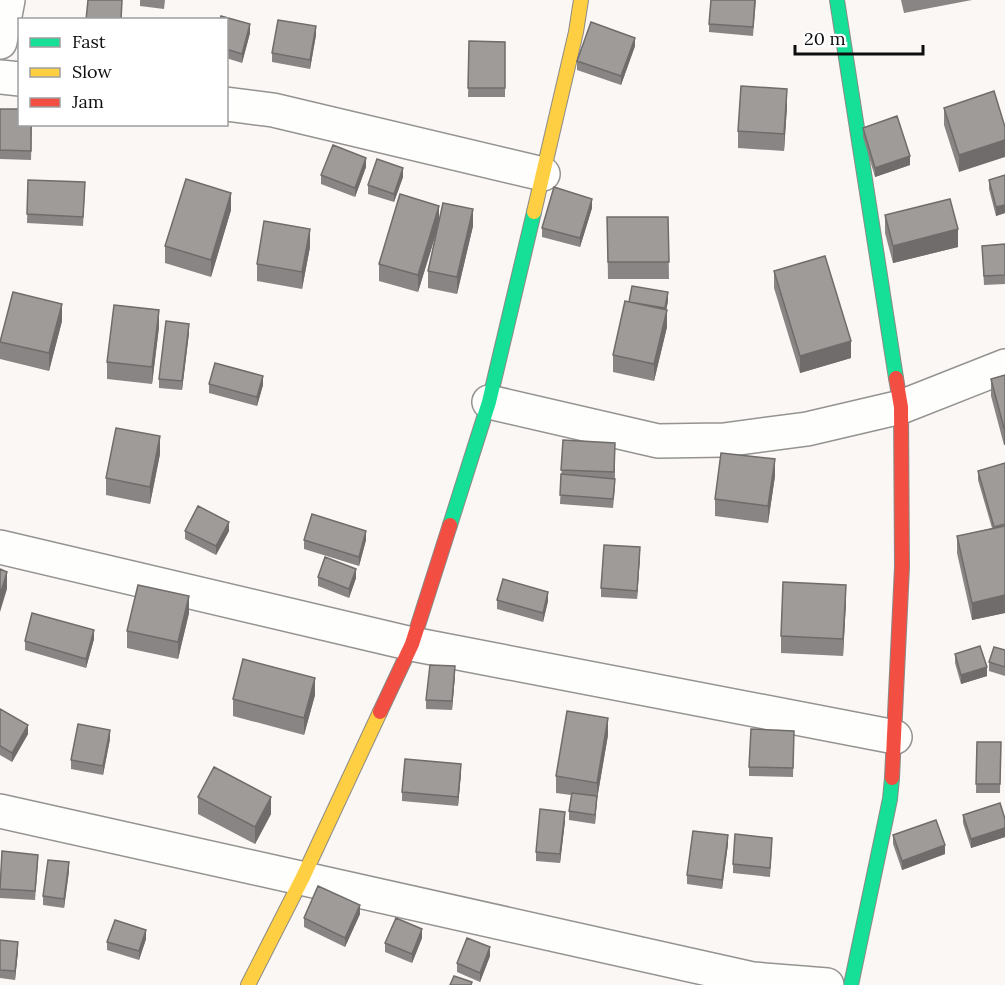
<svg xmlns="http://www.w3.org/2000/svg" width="1005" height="985" viewBox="0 0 1005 985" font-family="Lora,serif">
<rect width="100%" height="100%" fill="#faf7f4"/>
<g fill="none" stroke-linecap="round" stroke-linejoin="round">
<g stroke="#949392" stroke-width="36">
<path id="street" d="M0,42L8,0
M0,77L20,79
M226,104L273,110L543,174
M489,402L658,441L724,440L807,429L901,407L1005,366
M0,547L412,644L895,737
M0,811L753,979L827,985"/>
</g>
<g stroke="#8b8a88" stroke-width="16">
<path id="fast" d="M837,0L896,378
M450,525L489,402L534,212
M851,985L890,799L892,778"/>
</g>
<g stroke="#8b8a88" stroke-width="16">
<path id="slow" d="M534,212L576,32L581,0
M248,985L303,877L380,712"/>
</g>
<g stroke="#8b8a88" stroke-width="16">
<path id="jam" d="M380,712L412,644L450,525
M892,778L902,567L901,407L896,378"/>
</g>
<use href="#street" stroke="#fefefd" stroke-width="33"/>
<use href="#fast" stroke="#16e098" stroke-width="14"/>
<use href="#slow" stroke="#ffcf43" stroke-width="14"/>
<use href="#jam" stroke="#f24e42" stroke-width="14"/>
</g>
<path fill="#888584" d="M140,0H165L164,9L140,6Z
M756,0L753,36L709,32V24Z
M901,0H972L904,13Z
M226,20L250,33L242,63L226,58Z
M316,35L310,69L272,62V53Z
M469,41L505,42V97H468Z
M635,46L621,85L577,70V61Z
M994,91L959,172L944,125V108Z
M787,106L784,151L738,148V131Z
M0,109L32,124L31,160L0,159Z
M863,128L910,165L875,177L863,137Z
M366,167L355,197L321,184V175Z
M1005,175V213L996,216L989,189V180Z
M403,177L394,202L368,194V185Z
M28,180L85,191L83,226L27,223Z
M592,208L580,247L542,237V228Z
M231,210L211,277L165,263V246Z
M885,215L958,247L893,263L885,233Z
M607,217H668L669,279H608Z
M439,220L473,226L457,294L428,288V271L437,231L418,292L379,281V264Z
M1005,244V284L984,285L982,246Z
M310,247L302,289L257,281V264Z
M774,271L851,358L800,373L774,288Z
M668,301L666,310L667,327L654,381L613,372V355L629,302Z
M62,321L49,371L0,359V342Z
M159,327L152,384L107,379V362Z
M189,333L182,390L159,388V379Z
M1005,375V445H1004L991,396V379Z
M209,384L263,385L257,406L209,393Z
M563,440L615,443V488L613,508L560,504Z
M160,454L150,504L106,495V478Z
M1005,463V613L972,620L957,553V536L992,528L978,480V471Z
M775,476L768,523L715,516V499Z
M185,531H229L216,555L185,539Z
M304,540H366L359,566L304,549Z
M640,556L637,599L601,597V588Z
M318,577L356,578L349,598L318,586Z
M497,600L548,601L543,622L497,609Z
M846,602L843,656L781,653V636Z
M189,613L178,659L127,648V631Z
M94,639L86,668L25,650V641Z
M1005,650V676L989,671V662Z
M955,654L987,676L961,684L955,663Z
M455,675L452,710L426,709V700Z
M315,695L304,735L233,716V699Z
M0,709L28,734L12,762L0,755Z
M794,731L793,777L749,776V767Z
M608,735L597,799L595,824L569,820V811L571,795L556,793V776Z
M110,739L103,775L71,769V760Z
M977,742H1001L1000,793H976Z
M461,773L458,806L402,801V792Z
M198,797L271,814L255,844L198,814Z
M963,815L1005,819V837L971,848L963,823Z
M565,821L560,863L536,861V852Z
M893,835L945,854L902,870L893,844Z
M728,844L722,889L687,884V875Z
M772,847L770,877L733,873V864Z
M38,863L35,900L0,898V881Z
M69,871L64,908L43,905V896Z
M360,914L345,947L304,927V918Z
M422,938L412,963L385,952V943Z
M146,939L139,960L107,950V942Z
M0,940L18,951L15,980L0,978Z
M490,956L480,982L457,972V963Z"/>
<path fill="#6f6c6b" d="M250,24V33L242,63V54Z
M316,26V35L310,69V60Z
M635,38V46L621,85V76Z
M787,89V106L784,151V134Z
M1005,140V157L959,172V155Z
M910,156V165L875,177V168Z
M366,158V167L355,197V188Z
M403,168V177L394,202V194Z
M231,193V210L211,277V260Z
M592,199V208L580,247V238Z
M1005,205V213L996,216V207Z
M439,206V223L418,292V275Z
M473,209V226L457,294V277Z
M310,229V247L302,289V272Z
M958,229V247L893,263V246Z
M668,292V301L665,317V308Z
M62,304V321L49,371V353Z
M159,310V327L152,384V367Z
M667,310V327L654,381V364Z
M189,324V333L182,390V381Z
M851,341V358L800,373V356Z
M263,376V385L257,406V397Z
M1004,428H1005V445H1004Z
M160,436V454L150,504V487Z
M775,459V476L768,523V506Z
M229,522V531L216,555V546Z
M366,531V540L359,566V557Z
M640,547V556L637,599V591Z
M356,569V578L349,598V589Z
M7,572V589L0,612V595Z
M846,585V602L843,656V639Z
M548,592V601L543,622V613Z
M1005,595V613L972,620V603Z
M189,596V613L178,659V642Z
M94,630V639L86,668V659Z
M455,666V675L452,710V701Z
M987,667V676L961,684V675Z
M315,678V695L304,735V718Z
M608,718V735L597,799L595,824V815L597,797V783Z
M28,725V734L12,762V753Z
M110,730V739L103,775V766Z
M461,764V773L458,806V797Z
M271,797V814L255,844V827Z
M565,812V821L560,863V854Z
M1005,828V837L971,848V839Z
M728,835V844L722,889V880Z
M945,845V854L902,870V861Z
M69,862V871L64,908V899Z
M360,905V914L345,947V938Z
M422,929V938L412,963V954Z
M146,930V939L139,960V951Z
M18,942V951L15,980V971Z
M490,947V956L480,982V973Z"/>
<path fill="#9e9b99" stroke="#6f6c6b" stroke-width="1.5" d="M88,0H122L121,20H86Z
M711,0H755L753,27L709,24Z
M221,16L250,24L242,54L226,49V20H220Z
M278,20L316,26L310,60L272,53Z
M591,22L635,38L621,76L577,61Z
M469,41L505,42V88H468Z
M741,86L787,89L784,134L738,131Z
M994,91L1005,127V140L959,155L944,108Z
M0,109H20V124H31V151L0,150Z
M897,116L910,156L875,168L863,128Z
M333,145L366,158L355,188L321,175Z
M377,159L403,168L394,194L368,185Z
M1005,175V205L996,207L989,180Z
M186,179L231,193L211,260L165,246Z
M28,180L85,182L83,217L27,214Z
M554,187L592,199L580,238L542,228Z
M400,194L439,206L418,275L379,264Z
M950,199L958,229L893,246L885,215Z
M443,203L473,209L457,277L428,271Z
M607,217H668L669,262H608Z
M264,221L310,229L302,272L257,264Z
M1005,244V275L984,276L982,246Z
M825,256L851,341L800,356L774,271Z
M632,286L668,292L665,308L629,302Z
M13,292L62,304L49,353L0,342Z
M625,301L667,310L654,364L613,355Z
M114,305L159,310L152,367L107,362Z
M166,321L189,324L182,381L159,379Z
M215,363L263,376L257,397L209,384Z
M1005,375V428H1004L991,379Z
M116,428L160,436L150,487L106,478Z
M563,440L615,443L614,472L561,470Z
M721,453L775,459L768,506L715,499Z
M1005,463V524L994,527L978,471Z
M561,474L615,479L613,499L560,495Z
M198,506L229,522L216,546L185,531Z
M312,514L366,531L359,557L304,540Z
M1005,526V595L972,603L957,536Z
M604,545L640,547L637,591L601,588Z
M325,557L356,569L349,589L318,577Z
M0,569L7,572L0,595Z
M503,579L548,592L543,613L497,600Z
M783,582L846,585L843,639L781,636Z
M138,585L189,596L178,642L127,631Z
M32,613L94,630L86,659L25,641Z
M980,646L987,667L961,675L955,654Z
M994,647L1005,650V667L989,662Z
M243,659L315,678L304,718L233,699Z
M430,665L455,666L452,701L426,700Z
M0,709L28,725L12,753L0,746Z
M567,711L608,718L597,783L556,776Z
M78,724L110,730L103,766L71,760Z
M751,729L794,731L793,768L749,767Z
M977,742H1001L1000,784H976Z
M405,759L461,764L458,797L402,792Z
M214,767L271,797L255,827L198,797Z
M572,793L597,796L595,815L569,811Z
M1000,803L1005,819V828L971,839L963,815Z
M540,809L565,812L560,854L536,852Z
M936,820L945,845L902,861L893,835Z
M693,831L728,835L722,880L687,875Z
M735,834L772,838L770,868L733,864Z
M2,851L38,855L35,891L0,889Z
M48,860L69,862L64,899L43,896Z
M318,886L360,905L345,938L304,918Z
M396,918L422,929L412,954L385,943Z
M115,920L146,930L139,951L107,942Z
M467,938L490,947L480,973L457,963Z
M0,940L18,942L15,971L0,970Z
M454,976L472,982L471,985H450Z"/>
<rect x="18" y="18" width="210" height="108" fill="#ffffff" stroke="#9f9f9f" stroke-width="1.5"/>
<rect x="30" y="38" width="30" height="9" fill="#16e098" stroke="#9f9f9f" stroke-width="1.5"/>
<text x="72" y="48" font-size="18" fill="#0e0e0e">Fast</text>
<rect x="30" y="68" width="30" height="9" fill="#ffcf43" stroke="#9f9f9f" stroke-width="1.5"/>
<text x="72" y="78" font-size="18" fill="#0e0e0e">Slow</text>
<rect x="30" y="98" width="30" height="9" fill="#f24e42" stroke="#9f9f9f" stroke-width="1.5"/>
<text x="72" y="108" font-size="18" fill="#0e0e0e">Jam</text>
<path d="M795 45v9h128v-9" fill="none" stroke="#0e0e0e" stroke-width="3"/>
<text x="804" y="45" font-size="18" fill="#0e0e0e" stroke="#ffffff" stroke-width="4.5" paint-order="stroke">20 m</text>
</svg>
